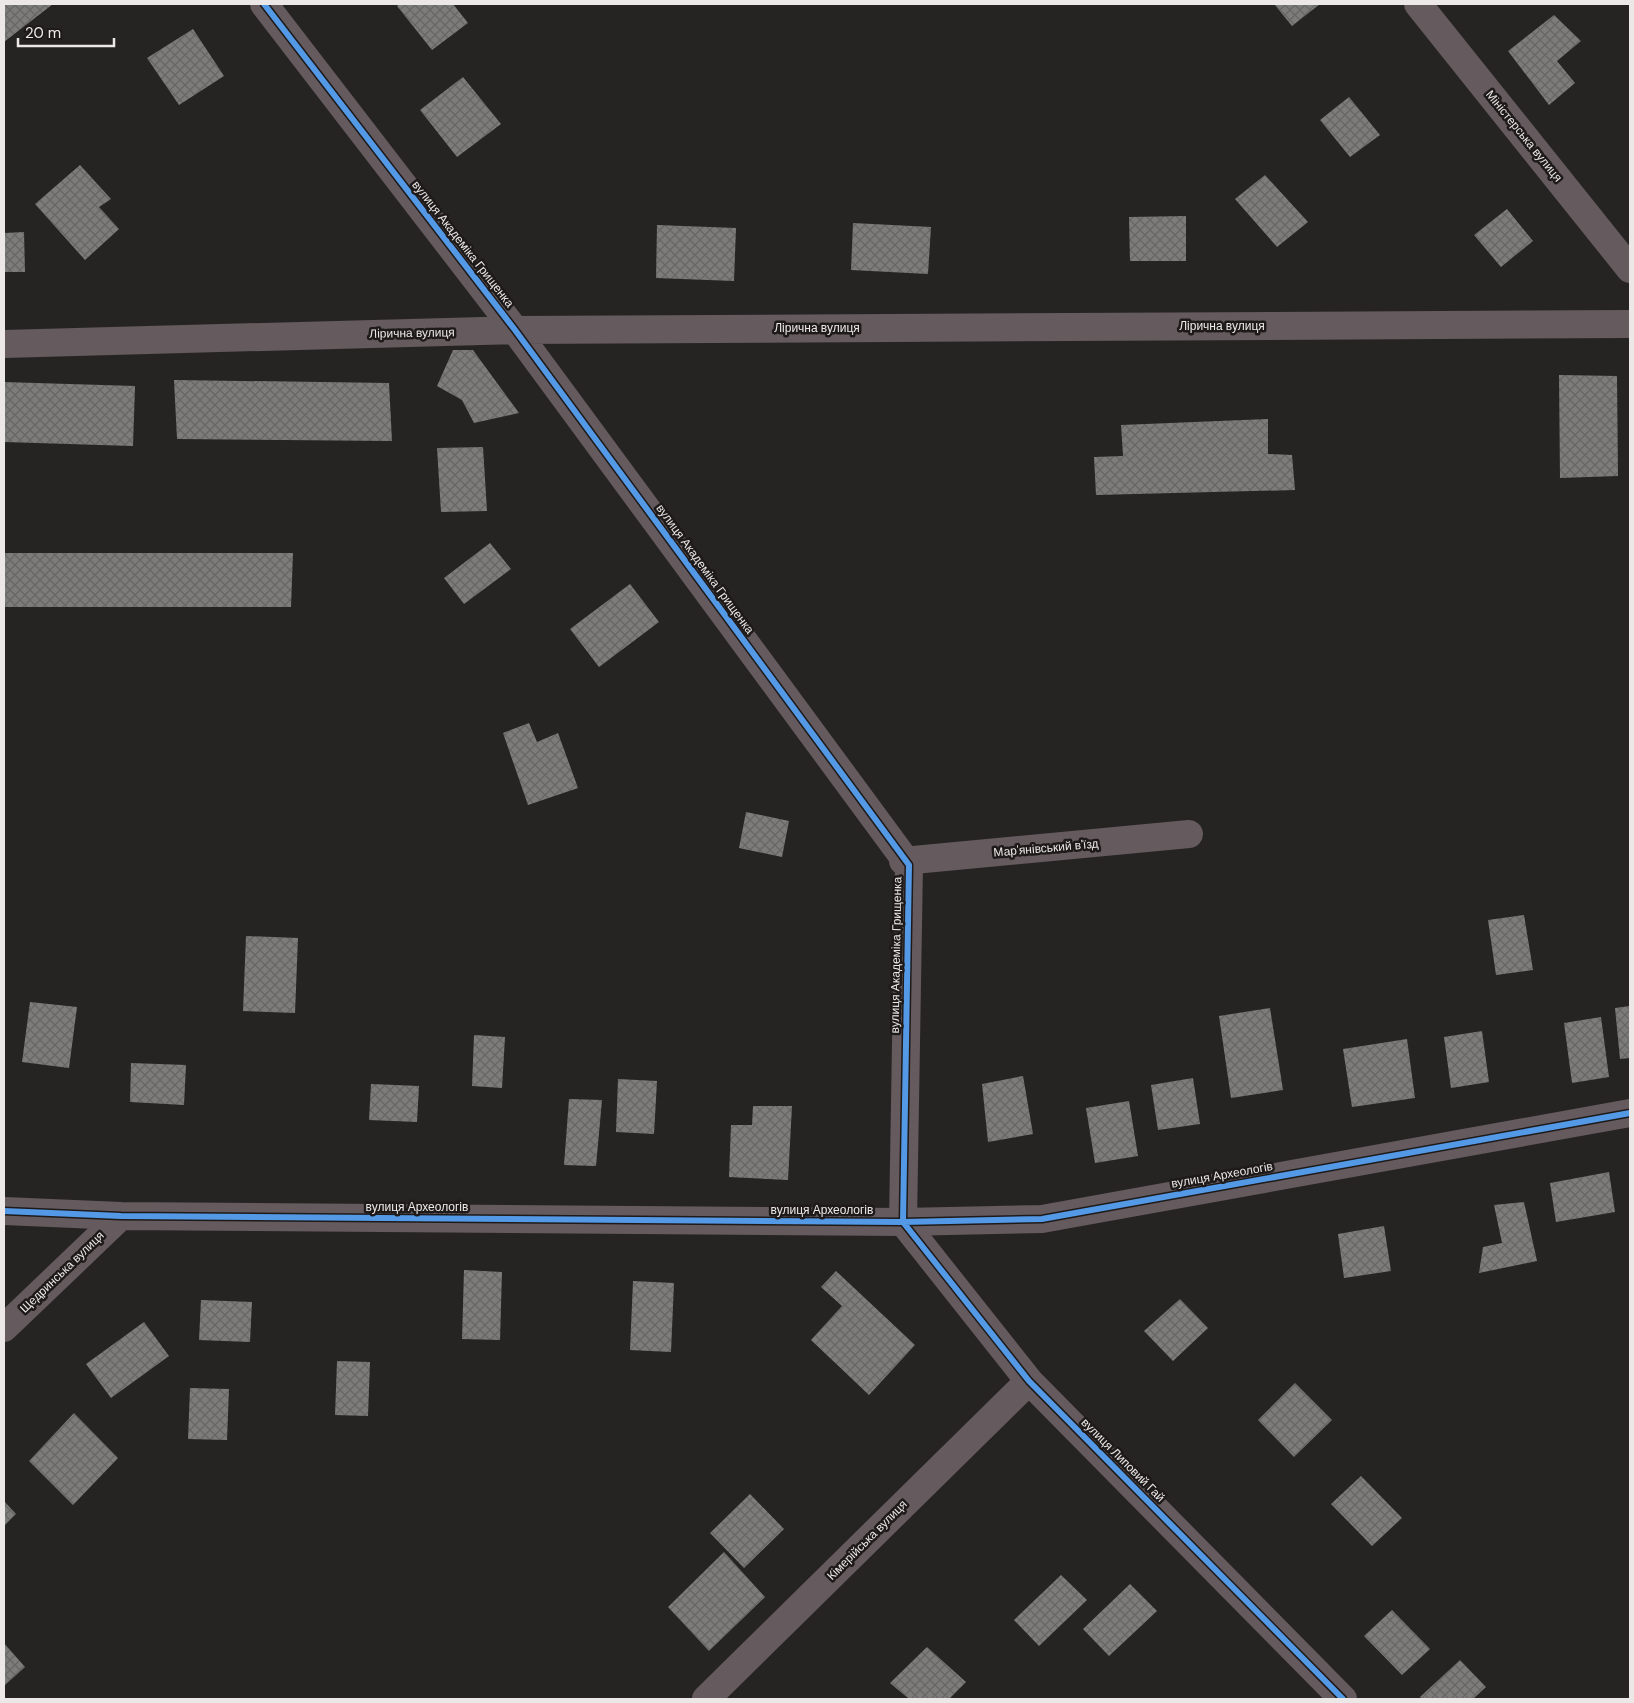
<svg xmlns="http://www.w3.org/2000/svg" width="1634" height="1703" viewBox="0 0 1634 1703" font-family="'DM Sans',sans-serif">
<defs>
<pattern id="building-cross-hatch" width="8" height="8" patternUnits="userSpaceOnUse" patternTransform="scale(1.25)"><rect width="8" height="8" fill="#7d7c7b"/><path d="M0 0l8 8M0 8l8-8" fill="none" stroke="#676666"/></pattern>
</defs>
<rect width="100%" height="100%" fill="#262423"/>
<path fill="url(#building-cross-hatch)" d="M4,4H53L4,42Z
M400,4H453L468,23L432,50L397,6Z
M1274,4H1320L1292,26Z
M1554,15L1581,41L1557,61L1575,83L1549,105L1508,51Z
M193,29L224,76L179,105L147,58Z
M463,77L501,124L457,157L420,110Z
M1349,97L1380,135L1350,157L1320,120Z
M80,165L111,199L99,207L119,229L85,260L35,204Z
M1265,175L1308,222L1277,247L1235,199Z
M1507,209L1533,241L1501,267L1474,235Z
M1186,216V261H1130L1129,217Z
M853,223L931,227L928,274L851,270Z
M657,225L736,228L734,281L656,278Z
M24,232L25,272H4V233Z
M453,350H473L519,413L474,423L462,400L437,386Z
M1559,375L1617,376L1618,476L1560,478Z
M174,380L389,383L392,441L177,439Z
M4,382L135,386L133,446L4,442Z
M1268,419V454L1292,455L1295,490L1096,495L1094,457L1123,456L1121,425Z
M483,447L487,511L441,512L437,448Z
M490,543L511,569L464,604L444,578Z
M4,553H293L291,607H4Z
M630,584L659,622L599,667L570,629Z
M529,723L537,742L558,733L578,788L528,805L503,733Z
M746,812L789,821L782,857L739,848Z
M1524,915L1533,970L1496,975L1488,920Z
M246,936L298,938L295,1013L243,1011Z
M30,1002L77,1007L69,1068L22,1062Z
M1630,1006V1058L1620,1059L1615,1008Z
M1270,1008L1283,1090L1231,1098L1219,1016Z
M1601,1017L1609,1077L1572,1083L1564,1023Z
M1482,1031L1489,1082L1451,1088L1444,1037Z
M474,1035L505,1037L502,1088L472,1086Z
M1407,1039L1415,1098L1352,1107L1343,1049Z
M131,1063L186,1065L184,1105L130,1102Z
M1023,1076L1033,1134L988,1142L982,1084Z
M1193,1078L1200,1124L1158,1130L1151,1085Z
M618,1079L657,1081L654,1134L616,1132Z
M371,1084L419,1086L417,1122L369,1120Z
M569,1099L602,1100L596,1166L564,1165Z
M1129,1101L1138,1156L1095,1163L1086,1108Z
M753,1106H792L788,1180L729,1177L731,1125H752Z
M1609,1172L1615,1212L1556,1222L1550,1183Z
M1524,1202L1537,1261L1479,1273L1483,1247L1502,1243L1494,1205Z
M1384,1226L1391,1271L1344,1278L1338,1234Z
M464,1270L502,1272L500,1340L462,1339Z
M836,1271L915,1345L869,1395L811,1340L842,1306L821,1287Z
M633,1281L674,1283L671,1352L630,1350Z
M1180,1299L1208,1328L1173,1361L1144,1331Z
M201,1300L252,1302L250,1342L199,1340Z
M144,1322L169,1356L111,1398L86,1364Z
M337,1361L370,1362L368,1416L335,1415Z
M1295,1383L1332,1420L1294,1457L1258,1420Z
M190,1388L229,1389L227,1440L188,1439Z
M74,1413L118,1458L73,1505L29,1461Z
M1361,1476L1402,1518L1372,1546L1331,1504Z
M750,1494L784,1529L744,1568L710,1533Z
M4,1501L16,1514L4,1526Z
M724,1552L765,1597L709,1651L668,1607Z
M1061,1575L1087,1600L1039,1646L1014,1620Z
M1130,1584L1157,1611L1109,1656L1083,1629Z
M1392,1610L1430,1649L1402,1675L1364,1636Z
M4,1643L25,1667L4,1686Z
M927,1647L966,1682L949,1699H909L890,1683Z
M1460,1660L1486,1687L1473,1699H1422L1420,1697Z"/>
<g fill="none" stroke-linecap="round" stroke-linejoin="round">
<path stroke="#655a5e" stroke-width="28" d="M264,4L515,330L909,865L903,1222L1029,1381L1343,1699
M1418,4L1630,269
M4,344L515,330L1630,324
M903,861L1189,834
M4,1211L121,1216L903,1222L1042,1219L1630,1113
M4,1328L121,1216
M706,1699L1029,1381"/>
<g stroke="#1e1a19" stroke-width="9">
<path id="cycleway" d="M264,4L515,330L909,865L903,1222L1029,1381L1343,1699
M4,1211L121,1216L903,1222L1042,1219L1630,1113"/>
</g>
<use href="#cycleway" stroke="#5399e6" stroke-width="6"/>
</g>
<g text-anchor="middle" stroke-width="5" stroke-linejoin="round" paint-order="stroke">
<g font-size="12" fill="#ece8e8" stroke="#1e1a19">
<text transform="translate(1524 136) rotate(51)" y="4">Міністерська вулиця</text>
<text transform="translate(463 244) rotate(52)" y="4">вулиця Академіка Грищенка</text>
<text x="1222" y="330">Лірична вулиця</text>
<text x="817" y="332">Лірична вулиця</text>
<text transform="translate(412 333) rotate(-1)" y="4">Лірична вулиця</text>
<text transform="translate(705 569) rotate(54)" y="4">вулиця Академіка Грищенка</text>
<text transform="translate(1046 848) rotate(-5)" y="4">Мар'янівський в'їзд</text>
<text transform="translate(896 955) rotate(-89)" y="4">вулиця Академіка Грищенка</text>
<text transform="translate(1222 1175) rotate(-10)" y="4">вулиця Археологів</text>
<text x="417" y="1211">вулиця Археологів</text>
<text x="822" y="1214">вулиця Археологів</text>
<text transform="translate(62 1272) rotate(-44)" y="4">Щедринська вулиця</text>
<text transform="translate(1123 1460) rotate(45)" y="4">вулиця Липовий Гай</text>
<text transform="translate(867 1540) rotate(-45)" y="4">Кімерійська вулиця</text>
</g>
</g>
<rect width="1634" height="1703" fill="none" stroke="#ece8e8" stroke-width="10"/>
<path d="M18 38v8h96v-8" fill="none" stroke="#ece8e8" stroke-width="2.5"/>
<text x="25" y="38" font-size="15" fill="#ece8e8" stroke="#1e1a19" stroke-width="4" paint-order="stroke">20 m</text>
</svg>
